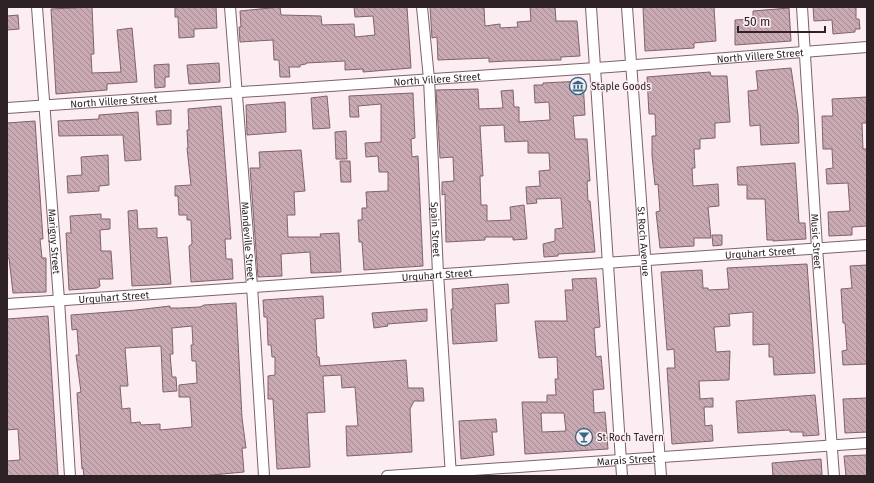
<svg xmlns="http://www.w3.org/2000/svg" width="874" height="483" viewBox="0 0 874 483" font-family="'Fira Sans',sans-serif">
<defs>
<pattern id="building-back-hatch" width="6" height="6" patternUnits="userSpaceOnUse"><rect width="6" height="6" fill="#c9a9b2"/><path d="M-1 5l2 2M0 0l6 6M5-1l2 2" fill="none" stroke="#a48991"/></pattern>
</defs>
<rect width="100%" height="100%" fill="#fbedf1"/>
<path fill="url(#building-back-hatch)" stroke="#80636b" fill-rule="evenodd" d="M92,7L94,54H91L92,73L121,72L117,30L132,28L137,82L107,84V90L56,94L51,9Z
M175,7H216L217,28L194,29V37L179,38L178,17H175Z
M280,7L281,15L321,16L322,25L354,24L355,37L375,35L373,16L355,17L354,7H407L411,68L363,72V69L345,70V61L306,63V64L300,65V67H289L290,77H280L279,60H274L273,40L240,42L239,27H241L240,11Z
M430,7H484L485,26L500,24V28L518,27L517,22L531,21L530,7H555L556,21H577L580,56L561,57V60L506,61L489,62V58L438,60L437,37L432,38Z
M643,7H714L716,41L694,43V48L645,51Z
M813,7H856V19H859L860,29H855V32L833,34L832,20L814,21Z
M789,8L791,41L735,45V20L753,19V11Z
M18,15L19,29L7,30V16Z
M219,63L220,82L189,84L187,65Z
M169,64V77H165V87L155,88L154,65Z
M791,68L798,115L799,143L761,145L760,125L750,126L748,91L758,90L756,71Z
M710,72L711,76H727L730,122L715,123V138L700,139V149H694L695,168H692L693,186L718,184L719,206L708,207L711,238H694V246L660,248L656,212L660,211L658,184L655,185L652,155V136H656L655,114H649L647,77Z
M583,81L585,115L573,116L575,139H587L590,181H587L588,201H590L595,252L558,254V256L544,257L543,244L555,241V229L563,228L561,198L536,199L537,203L527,204L526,187L540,186L539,171L550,170L549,153H528V141L505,142L504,125L480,126L483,176H480L481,205H487V221L511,220L510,207L524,205L527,239L513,240V237H485V240L446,242L445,194L442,195V182L454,181L453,157L440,158L436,90L478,89L479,109L503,108L501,91L513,90L514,107H519V122L550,120L549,102L535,103L534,85H543V83Z
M413,93L415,138L411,139L412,157L418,156L423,266L364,270L362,242H359L358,220H362V208H367L366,192L388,191V172H379L378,156L366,157L365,143L381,142V104L358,106L359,117H350L349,96Z
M327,96L330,128L313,129L311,98Z
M867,97V123H862L863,149H867V226L852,227V235L829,236L828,212L850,211L848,183L827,184L826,169L833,168L832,149H823L822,116H833L832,99Z
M285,102L286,132L247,135L246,105Z
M221,106L231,239H225L226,259H232L233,279L191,282L189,246L192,244L191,220H187V215H179L178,196H175V186L191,185L187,148H188L187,130H189L188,109Z
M171,110V124L157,125L156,111Z
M138,112L141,160L125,161L123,135L59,136L58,121L99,119V115Z
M35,121L43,239H40L42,258H46V292L13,293L9,258H7V123Z
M346,131L347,159H336L335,132Z
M301,150L305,191L294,192L295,215H287L288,237H321L320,234L339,233L341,272L311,273L310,252L281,254L282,276L258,277L250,168H260L259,152Z
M108,155L109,185L99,186V191L68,193L67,176L82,175L81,157Z
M340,161H350L351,182H341Z
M795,163L799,223H805L806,239L773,241V240H767L765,199H747V185H738L737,167Z
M137,210L138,229L157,228V238L167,237L171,284L132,286L128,211Z
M101,214V219H110V229L100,230L101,251H111L113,279H99L100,286L97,288L69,290L66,233H71L70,216Z
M712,235H722V245L713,246Z
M807,264L815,373L774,375L773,357H769V344L753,345V312L729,314L730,326L714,327L716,352L730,351L729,380L699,381L700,399L713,398V407H704L705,426L712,425L713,441L672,444L667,368H675L674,349L667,350L661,272L702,270L703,288H708V290L729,289L727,268Z
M867,265V364L843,365L842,351L847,350L845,323H843L841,289L852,288L850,266Z
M596,278L600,327L594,328L596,357L601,356L604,389L593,390L594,413L605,412L608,449L525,454L522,402H547V395H556L555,379H558L557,357L539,358L535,321H567L565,290H573L572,279ZM541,413H564L566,431L542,432Z
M508,284L509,303L495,304L497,341L453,344L451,309H453L452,289Z
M323,296L324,318L315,319L317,357H319L320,366L406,360L408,388H423L424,401H414L410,409L412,452L347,456L346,426H358L355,387L342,388L341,375L323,376L325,412L307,413L310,467L277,469L273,399H268V376L275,375V357H272L271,345H268L267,317H264L263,300Z
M236,303L242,418L246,448H242L244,472L202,476H84L83,468L82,469L77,393L81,392L76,355H79L77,329L72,330L71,315L136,310L170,306V308H180L200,307L204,305ZM192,326L193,345H191L192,361H196L197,383L179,385V397H190L192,427L160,430V424L141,425L140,422L131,423L130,408L122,409L120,386H128L125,348L161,346L163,392L177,391L176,377H172L170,354H173L172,328Z
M427,309V321L387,324L388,326L374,328L372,313Z
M48,316L58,476H7V461L20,460L18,429L7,430V319Z
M815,395L819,435L803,436V432H790V430L738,433L736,401Z
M867,398V432L845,433L843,399Z
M496,419L497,432H492L494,455L461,459L459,421Z
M867,455V476H846L844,456Z
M821,459L822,475L773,476L772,463Z"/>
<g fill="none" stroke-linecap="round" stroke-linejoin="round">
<g stroke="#7e626a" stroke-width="12">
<g id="minor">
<path id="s1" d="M37,7L59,300L70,476"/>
<path id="s2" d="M230,7L252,286L264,476"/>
<path id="s3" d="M422,7L429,79L438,273L451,476"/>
<path d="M591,7L622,476"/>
<path id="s4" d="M627,7L661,476"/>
<path id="s5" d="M802,7L817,248L834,476"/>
<path id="s6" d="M7,108L610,67L867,47"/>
<path id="s7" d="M7,304L867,245"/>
<path id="s8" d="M387,476L867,443"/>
</g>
</g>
<use href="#minor" stroke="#fff" stroke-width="10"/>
</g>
<defs>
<g id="museum-ring" transform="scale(0.9)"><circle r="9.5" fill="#fbedf1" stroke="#316883" stroke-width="1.5"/><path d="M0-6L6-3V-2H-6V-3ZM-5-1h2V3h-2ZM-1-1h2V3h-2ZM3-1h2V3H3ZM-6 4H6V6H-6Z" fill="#316883"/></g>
<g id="bar-ring" transform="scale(0.9)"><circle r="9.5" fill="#fbedf1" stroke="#316883" stroke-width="1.5"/><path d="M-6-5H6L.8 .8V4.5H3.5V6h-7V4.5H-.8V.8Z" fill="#316883"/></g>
</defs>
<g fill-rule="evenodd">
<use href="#museum-ring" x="578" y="86"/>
<use href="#bar-ring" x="584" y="437"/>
</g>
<g text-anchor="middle" stroke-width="3" stroke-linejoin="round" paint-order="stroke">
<g font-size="10" fill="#2e2226" stroke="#fbedf1">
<text dy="4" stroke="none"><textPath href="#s6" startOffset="755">North Villere Street</textPath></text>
<text dy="4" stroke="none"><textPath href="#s6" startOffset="431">North Villere Street</textPath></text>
<text dy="4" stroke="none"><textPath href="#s6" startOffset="107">North Villere Street</textPath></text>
<text dy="4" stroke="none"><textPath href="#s3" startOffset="223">Spain Street</textPath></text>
<text dy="4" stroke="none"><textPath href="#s1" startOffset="235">Marigny Street</textPath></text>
<text dy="4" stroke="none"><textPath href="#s2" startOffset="235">Mandeville Street</textPath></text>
<text dy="4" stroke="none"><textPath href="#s4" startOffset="235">St Roch Avenue</textPath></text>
<text dy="4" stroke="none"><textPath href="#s5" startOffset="235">Music Street</textPath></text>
<text dy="4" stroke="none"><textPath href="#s7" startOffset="755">Urquhart Street</textPath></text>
<text dy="4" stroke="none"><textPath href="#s7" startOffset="431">Urquhart Street</textPath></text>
<text dy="4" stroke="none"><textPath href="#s7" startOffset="107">Urquhart Street</textPath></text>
<text dy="4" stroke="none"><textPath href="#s8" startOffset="240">Marais Street</textPath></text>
</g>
<g font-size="10" fill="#2e2226" stroke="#fbedf1" text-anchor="start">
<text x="591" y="90">Staple Goods</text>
<text x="597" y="441">St Roch Tavern</text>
</g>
</g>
<rect width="874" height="483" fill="none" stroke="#2e2226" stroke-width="16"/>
<path d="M738 26v6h87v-6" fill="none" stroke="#2e2226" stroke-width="2"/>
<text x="744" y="26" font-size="12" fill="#2e2226" stroke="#fbedf1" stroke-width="3" paint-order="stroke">50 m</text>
</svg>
